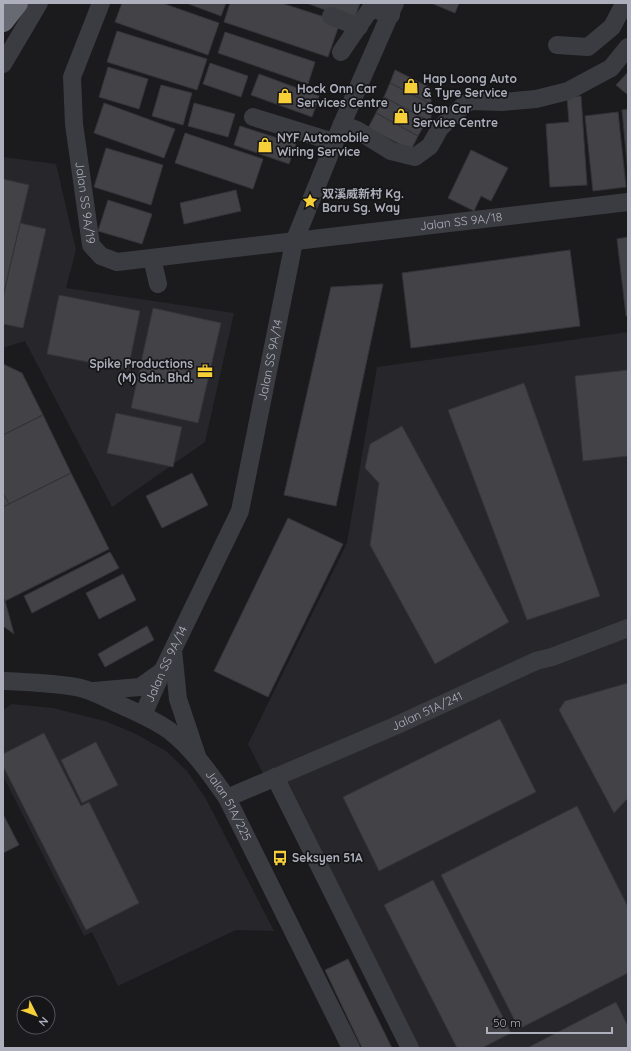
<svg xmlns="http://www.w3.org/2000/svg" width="631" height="1051" viewBox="0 0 631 1051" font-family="Quicksand,'Noto Sans SC',sans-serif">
<rect width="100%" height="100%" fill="#1b1a1d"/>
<path fill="#27262a" d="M3,157L56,164L76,250L66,288L234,313L205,442L112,507L25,341L3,348Z
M628,332V1048H402L248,744L347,543L377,367Z
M12,704L53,708L105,721L136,734L166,751L187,771L206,799L274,931L236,930L118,986L92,932L84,936L3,776V710Z"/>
<path fill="#424247" stroke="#353439" d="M122,3H162L219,23L208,55L115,22Z
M186,3H226L221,16Z
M230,3H281L340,22L328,57L224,22Z
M306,3H360L354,20Z
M431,3H459L455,13Z
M117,31L207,59L197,90L107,62Z
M225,32L315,62L308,84L218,53Z
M210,63L248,76L241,97L203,84Z
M108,67L148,79L139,109L99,97Z
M395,70L431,88V104L390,83Z
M628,72V95L616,85Z
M259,74L319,96L312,117L251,95Z
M390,83L431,104V122L384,97Z
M161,85L192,93L183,125L152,116Z
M581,96L587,185L550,187L546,124L569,122L567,97Z
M384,97L427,120L418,136L376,113Z
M104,103L175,129L164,158L94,133Z
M194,103L235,114L228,137L188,126Z
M628,109V173L622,110Z
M618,112L626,187L593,191L585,116Z
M376,113L418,136L411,150L368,128Z
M240,126L296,144L289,164L234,145Z
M185,133L263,159L253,189L175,163Z
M106,148L163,165L151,205L94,187Z
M471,150L508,168L491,201L481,196L474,211L448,198Z
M3,179L29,185L3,297Z
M236,190L241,211L184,224L180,203Z
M108,200L152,214L142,244L98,231Z
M20,223L46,229L23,328L3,324V297Z
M628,237V316H626L617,239Z
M570,250L580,326L411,348L402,273Z
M383,284L336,506L284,495L331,287Z
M59,295L140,311L128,370L47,354Z
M153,308L221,323L198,423L131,408Z
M3,364L22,373L43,415L3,435Z
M628,370V456L583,461L575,376Z
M524,383L600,596L527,620L448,410Z
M116,413L182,427L173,467L107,453Z
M43,415L71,473L9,504L3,493V435Z
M402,426L509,622L435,664L370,545L379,483L365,468L370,444Z
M71,473L109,549L5,601L3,597V507Z
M192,473L208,505L162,528L146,496Z
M3,493L9,504L3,507Z
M288,518L343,544L268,697L214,671Z
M110,552L119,568L32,613L24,596Z
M123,574L136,600L99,619L86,593Z
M3,597L5,601L14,634L3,626Z
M147,626L154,640L105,667L98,654Z
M628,683V798L614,813L559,710L565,701Z
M500,719L536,792L379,871L343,797Z
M44,733L81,806L89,802L139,903L86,930L3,766V754Z
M96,742L118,785L82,803L61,760Z
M577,806L628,907V973L519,1029L441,875Z
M3,814L19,845L3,853Z
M433,880L511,1033L482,1048H457L384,905Z
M348,959L392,1048H362L325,970Z
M616,1002L628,1026V1048H527Z"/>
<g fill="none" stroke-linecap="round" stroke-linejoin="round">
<g stroke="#3b3c42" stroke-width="18">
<path id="s1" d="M101,3L72,77L74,124L91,245L101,256L117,262L628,202"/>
<path d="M331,16L359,27"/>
<path d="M557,45L588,47L612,27L622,8"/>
<path d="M341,52L371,8L391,15"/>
<path d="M3,64L39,3"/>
<path d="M253,117L334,142"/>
<path d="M342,124L357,130L391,151L415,157L430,146L440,128L465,104L471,101L502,102L536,99L568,91L611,68L628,47"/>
<path d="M152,258L158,284"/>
<path d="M173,650L178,699L197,756"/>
<path id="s2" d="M3,681C27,682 52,683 76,687C90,689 103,697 116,703C134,711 154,719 170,731C193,749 211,775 227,798L351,1048"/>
<path d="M94,691L140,687L161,672"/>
<path id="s3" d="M143,715L162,672L240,511L294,242L342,124L395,3"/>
<path d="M275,777L410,1048"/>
<path id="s4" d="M227,798L395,726L536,661L552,657L628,628"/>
</g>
<path stroke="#676973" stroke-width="22" d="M3,21L17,3"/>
</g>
<defs>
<g id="shop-bare" transform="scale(1.2)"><path d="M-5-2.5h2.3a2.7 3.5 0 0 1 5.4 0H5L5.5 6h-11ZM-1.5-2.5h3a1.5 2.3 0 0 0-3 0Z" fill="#f6cf39" stroke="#161518" stroke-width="2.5" paint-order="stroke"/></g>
<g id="sight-bare" transform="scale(1.2)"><path d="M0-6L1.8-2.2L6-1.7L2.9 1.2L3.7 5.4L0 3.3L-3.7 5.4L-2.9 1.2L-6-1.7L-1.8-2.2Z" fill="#f6cf39" stroke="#161518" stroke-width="2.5" paint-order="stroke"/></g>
<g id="office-bare" transform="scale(1.2)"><path d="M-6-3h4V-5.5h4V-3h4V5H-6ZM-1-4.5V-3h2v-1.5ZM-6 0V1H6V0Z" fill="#f6cf39" stroke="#161518" stroke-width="2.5" paint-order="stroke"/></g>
<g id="bus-bare" transform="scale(1.2)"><path d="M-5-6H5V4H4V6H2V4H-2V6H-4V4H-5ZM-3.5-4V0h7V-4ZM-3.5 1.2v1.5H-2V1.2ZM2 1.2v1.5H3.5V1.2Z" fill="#f6cf39" stroke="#161518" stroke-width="2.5" paint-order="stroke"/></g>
</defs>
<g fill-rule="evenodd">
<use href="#shop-bare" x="411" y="86"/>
<use href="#shop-bare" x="285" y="96"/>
<use href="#shop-bare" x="401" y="116"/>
<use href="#shop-bare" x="265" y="145"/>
<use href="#sight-bare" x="310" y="201"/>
<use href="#office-bare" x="205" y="371"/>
<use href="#bus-bare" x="280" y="858"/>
</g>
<g text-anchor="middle" stroke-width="3.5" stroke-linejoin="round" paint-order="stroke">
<g font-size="12" font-weight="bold" fill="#adb0bc" stroke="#161518" text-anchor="start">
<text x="423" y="83">Hap Loong Auto<tspan x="423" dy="14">&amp; Tyre Service</tspan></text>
<text x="297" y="93">Hock Onn Car<tspan x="297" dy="14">Services Centre</tspan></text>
<text x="413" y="113">U-San Car<tspan x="413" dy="14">Service Centre</tspan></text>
<text x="277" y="142">NYF Automobile<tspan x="277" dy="14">Wiring Service</tspan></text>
<text x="322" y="198">双溪威新村 Kg.<tspan x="322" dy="14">Baru Sg. Way</tspan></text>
<text x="193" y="368" text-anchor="end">Spike Productions<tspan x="193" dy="14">(M) Sdn. Bhd.</tspan></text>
<text x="292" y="862">Seksyen 51A</text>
</g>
<g font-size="12" fill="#adb0bc" stroke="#161518">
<text dy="4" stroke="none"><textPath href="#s1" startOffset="206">Jalan SS 9A/19</textPath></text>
<text dy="4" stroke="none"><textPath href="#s1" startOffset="627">Jalan SS 9A/18</textPath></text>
<text dy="4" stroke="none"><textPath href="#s3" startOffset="380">Jalan SS 9A/14</textPath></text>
<text dy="4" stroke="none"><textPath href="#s3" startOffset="56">Jalan SS 9A/14</textPath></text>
<text dy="4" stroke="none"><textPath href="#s4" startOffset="218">Jalan 51A/241</textPath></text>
<text dy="4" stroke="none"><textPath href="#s2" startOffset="273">Jalan 51A/225</textPath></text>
</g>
</g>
<rect width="631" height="1051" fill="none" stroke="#adb0bc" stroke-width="8"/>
<g transform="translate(36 1015) rotate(132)"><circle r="19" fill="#161518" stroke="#52535a"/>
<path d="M0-3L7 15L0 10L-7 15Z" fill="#f6cf39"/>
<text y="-6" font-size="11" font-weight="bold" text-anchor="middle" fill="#adb0bc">N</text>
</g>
<path d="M487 1027v6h125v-6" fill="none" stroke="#adb0bc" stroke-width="2"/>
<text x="493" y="1027" font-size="12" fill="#adb0bc" stroke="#161518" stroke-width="3" paint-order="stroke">50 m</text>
</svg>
